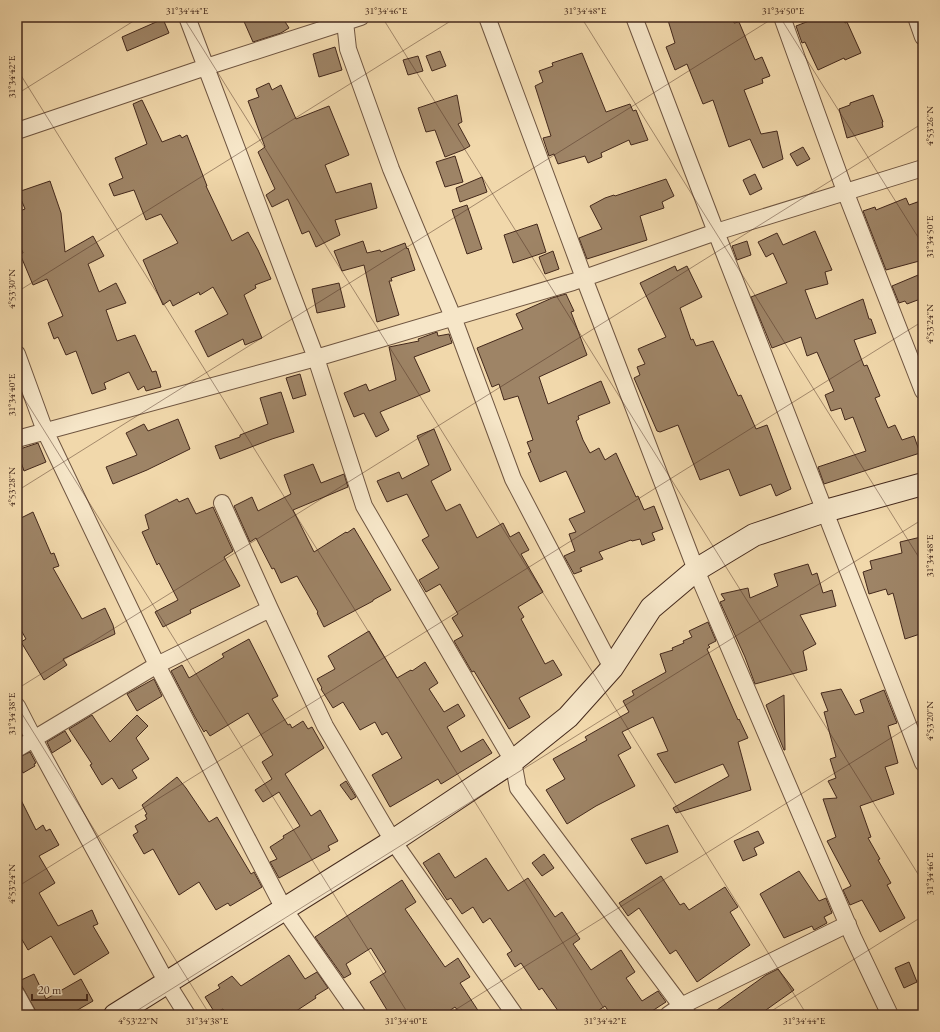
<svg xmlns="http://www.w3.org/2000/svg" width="940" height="1032" viewBox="0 0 940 1032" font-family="'EB Garamond',serif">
<rect width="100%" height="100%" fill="#f1d8ab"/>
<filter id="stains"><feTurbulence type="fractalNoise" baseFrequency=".005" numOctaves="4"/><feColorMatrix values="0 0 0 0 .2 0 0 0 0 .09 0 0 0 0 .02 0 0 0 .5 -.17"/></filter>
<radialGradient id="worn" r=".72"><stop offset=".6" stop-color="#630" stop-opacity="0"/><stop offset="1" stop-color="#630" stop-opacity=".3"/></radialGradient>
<path fill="#9e8466" stroke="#44291c" d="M242,17H282L289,28L281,33L253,42Z
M667,17H733L734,23L739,22L755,60L762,57L770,76L762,79L763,83L744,90L761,134L777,131L783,159L763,168L750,139L729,147L713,100L703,104L687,64L675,70L666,47L675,43Z
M808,17H843L845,23L847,22L861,53L845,60L844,58L818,70L805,42L802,43L796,26L809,21Z
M163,19L169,33L127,51L122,37Z
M335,47L342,70L319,77L313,54Z
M440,51L446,66L432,71L426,56Z
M582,53L606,112L630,104L633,111L636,110L648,140L631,145L629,140L601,153L602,157L588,163L585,156L558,164L554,154L549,156L543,138L551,136L535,86L543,82L539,71L553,66L552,63Z
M418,56L423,71L408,75L403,60Z
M269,83L272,90L281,85L296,119L329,106L349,155L325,165L336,193L371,183L377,208L335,220L340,235L316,247L309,231L302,234L288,199L272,207L266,195L275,189L258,152L265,147L248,101L259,97L256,89Z
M457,95L462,122L458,124L470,146L463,150L445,157L435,130L426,132L418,108Z
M873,95L883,122H882L883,127L847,138L839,109L850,105V103Z
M142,100L162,142L180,135L182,138L187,135L207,186H206L232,241L248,232L258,250L271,279L255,285L256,288L244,295L262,338L245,345L243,339L208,357L195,331L228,314L213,287L200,295L199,292L173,306L170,300L163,305L143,260L178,243L161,214L146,220L134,190L114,196L109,184L123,178L115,158L147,144L133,104Z
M803,147L810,159L797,166L790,154Z
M455,156L463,182L445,187L436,162Z
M755,174L762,189L750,195L743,180Z
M482,177L487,192L460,202L456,188Z
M666,179L674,196L662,202L664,208L640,216L647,240L587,259L579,238L602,229L590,206L605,198L614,195L615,196Z
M50,181L61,213L65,252L93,236L104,256L88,264L99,292L116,283L126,303L106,310L117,341L135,335L152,372L156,371L161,387L146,391L144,386L138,390L129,372L104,383L106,389L92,394L76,351L66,355L58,337L54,339L48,323L63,316L47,279L33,285L20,254L23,253L17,238V212L25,209L18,192Z
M906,198L909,205L923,200V260L886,270L863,211L875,207L876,210Z
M467,205L482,249L467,254L452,210Z
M537,224L546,252L513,263L504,235Z
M815,231L832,270L825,272L828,284L805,290L816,319L863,299L869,319H871L876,333L854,340L864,366L867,365L880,396L875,398L888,428L895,425L902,440L914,436L920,453L824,484L818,467L866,451L853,417L845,420L841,408L831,411L825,395L834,391L817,352L807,356L801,337L772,348L751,297L787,283L773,253L766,257L758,242L777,233L783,245Z
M363,241L367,253L380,250L381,252L405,243L407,249L408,248L415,270L391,278L392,281H389L399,315L377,322L364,265L342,271L334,251Z
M747,241L751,255L737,260L732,246Z
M553,251L559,269L545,274L539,257Z
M675,266L677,271L687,266L702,297L680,308L691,340L693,339L696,346L713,341L738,396L741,395L756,429L767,425L791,489L776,496L771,484L740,496L729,469L700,480L678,425L660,432L657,431L634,378L640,375L637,367L645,364L638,349L666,337L640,283Z
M923,273V298L907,304L905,301L899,303L892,286Z
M339,283L345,307L317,313L312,289Z
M566,294L574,311L571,312L587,355L539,377L548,404L601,381L610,403L578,416L579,419L576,421L583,440L590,453L599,448L605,460L616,453L636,497L638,496L644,510L654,506L663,529L652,533L655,540L642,545L640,539L632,541L631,540L599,552L603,559L580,568L582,571L574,574L564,556L575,551L569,534L576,532L569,519L585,512L566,471L540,482L528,453L531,452L527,442L533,440L518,396L504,400L499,384L492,387L477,348L523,329L516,314L552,298Z
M437,332L438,336L449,334L452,343L414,357L430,391L380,412L389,430L376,437L364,413L354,417L344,393L366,384L369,391L396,380L389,347L419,341L418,339Z
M300,374L306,395L293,399L286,378Z
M281,392L294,432L272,439L220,459L215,446L240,437V435L268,424L260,398Z
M178,419L190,449L147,470L113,484L106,467L137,455L126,433L144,424L148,431Z
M434,429L451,470L431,481L446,511L460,504L477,538L503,523L510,537L519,532L529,550L521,554L543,592L518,607L524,617L521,619L545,664L553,660L562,675L519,698L530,717L509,729L474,671L472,672L454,641L463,636L452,618L458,614L440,584L426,592L419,580L439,568L422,540L429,536L407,494L387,502L377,481L399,472L402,479L429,465L417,436Z
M38,443L46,462L24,471L17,450Z
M313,464L321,483L344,474L348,487L293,510L314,552L346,532L347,533L354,528L391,590L373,600V601L324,627L317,613L318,612L297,576L281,583L274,568L272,569L256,538L250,542L234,506L252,497L258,511L291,494L284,475Z
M188,498L196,514L213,507L233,551L224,557L240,586L190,610L191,613L163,627L155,612L178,600L159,563L157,565L142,532L149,529L145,515L177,499L179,502Z
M33,512L51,554L54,553L59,566L53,568L82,619L105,608L113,625L115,634L63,659L67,665L44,680L21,642L26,639L17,623V520Z
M921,537L923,546V633L905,639L893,593L888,595L886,589L869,594L863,572L872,569L870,561L902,553L900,542Z
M808,564L812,575L817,573L823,593L832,590L836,606L800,615L816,644L803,651L807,670L755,684L745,657L720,602L725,600L721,594L748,588L750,598L778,586L774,574Z
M708,622L716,641L708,645L710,647L707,649L738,720L739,719L748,738L738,742L751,790L676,813L673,808L729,776L723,764L675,783L657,754L668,751L653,717L622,732L631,748L618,755L635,786L596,806L567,824L546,790L565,779L553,759L587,740L585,737L629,712L623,701L634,695L632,691L666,672L660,654L673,650L672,648L684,643L683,641L692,637L689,631Z
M369,631L397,678L411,670L412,671L425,662L438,683L429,689L444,712L458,704L465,716L447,727L461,752L483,739L492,753L441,784L438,779L390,807L372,775L402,758L387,732L382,735L375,722L360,730L343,702L333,708L321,689L322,688L317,679L335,669L328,656Z
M249,639L278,696L272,699L288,725L290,724L292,728L303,721L308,729L312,727L324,748L285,774L311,816L320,810L338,841L328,846L330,850L279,878L270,862L277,859L270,847L284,838L283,836L300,826L279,792L263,802L255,790L272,779L262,762L273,755L248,713L210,736L206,730L204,732L195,717L171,671L182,665L189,678L224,657L222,654Z
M154,679L162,696L137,711L127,694Z
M841,689L855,715L864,712L860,700L884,690L897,723L888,726L898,763L885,767L894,794L860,806L871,837L868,838L880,859L878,860L891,883L887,885L905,918L880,932L862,900L850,905L843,890L851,886L827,841L836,837L823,799L837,798L828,781L836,778L830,759L836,757L824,712L828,711L821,693Z
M784,695L785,750H784L766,705Z
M92,715L110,742L137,715L148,726L136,738L149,759L132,770L137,778L119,789L112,778L102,785L90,765L92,764L69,729Z
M65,731L71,741L52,753L47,742Z
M30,752L36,763L34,764L35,766L23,773L17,761V758Z
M177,777L186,788L209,822L217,817L251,874L254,872L262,887L230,906L228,903L216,910L199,882L179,895L153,849L144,854L133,835L138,832L135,826L147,819L145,815L147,814L142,805Z
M346,781L356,797L351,800L340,785Z
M17,792L36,830L43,825L46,831L50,829L59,845L39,856L55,883L39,893L58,926L92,910L98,924L93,926L109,953L74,975L51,936L28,950L17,931Z
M668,825L678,852L646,864L631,839Z
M758,831L764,843L754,848L757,855L743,861L734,841Z
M439,853L455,878L486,858L508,891L528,878L555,917L562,912L580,939L573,944L591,970L621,950L635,972L626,978L642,1001L658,991L666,1002L649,1013L651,1015H611L605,1006L592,1015H561L542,988L539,990L521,963L515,967L507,954L512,951L490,918L483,923L473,907L462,914L451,898L447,900L423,863Z
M544,854L554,868L542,876L532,863Z
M799,871L819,901L826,898L832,913L824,917L827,923L814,930L812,926L784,938L760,894Z
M661,876L680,905L684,903L689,910L725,887L738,907L730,912L750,945L697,982L676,950L670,954L639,908L628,916L619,903Z
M402,880L416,902L405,909L445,967L458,958L470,977L460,983L481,1015H461L455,1007L443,1015H390L370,982L386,972L371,948L346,964L351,974L344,978L315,937Z
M289,955L305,979L317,972L328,988L315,996L316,998L290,1015H227L223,1009L215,1013L205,997L220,988L218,985L232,976L241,986Z
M909,962L917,982L904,988L895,968Z
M778,969L794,990L759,1015H710L766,975Z
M34,974L46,999L81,979L93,1001L69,1015H38L19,981Z"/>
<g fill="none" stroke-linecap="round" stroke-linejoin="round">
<g stroke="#6f5540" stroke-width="18">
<path id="minor" d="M187,17L316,358L364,506L513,761L518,788L688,1015
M343,17L345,22L348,49L391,169L453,317L513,479L612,668
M487,17L584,278L696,570L853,937L890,1015
M634,17L716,232L923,763
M782,17L845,191L923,391
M916,17L923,37
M17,131L206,67L361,17
M17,354L45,431L157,665L284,909L358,1015
M17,439L316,358L573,282L716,232L923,168
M222,503L270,609L325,726L393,841L515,1015
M17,706L34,739L167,983L187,1015
M17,749L157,665L270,609
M17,995L28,1015
M668,1015L681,1006L848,924"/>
</g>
<g stroke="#44291c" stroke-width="24">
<path id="secondary" d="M115,1015L393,841L513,761L568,717L612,668L651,608L696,570L754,535L825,511L923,484"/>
</g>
<use href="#minor" stroke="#f6e6c8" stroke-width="16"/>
<use href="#secondary" stroke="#f6e6c8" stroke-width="22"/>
</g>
<path fill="none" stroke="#44291c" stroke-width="1" stroke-opacity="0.45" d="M183,17L807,1015M382,17L923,882M581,17L923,564M780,17L923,245M17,69L608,1015M17,94L140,17M17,292L457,17M17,387L409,1015M17,491L775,17M17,689L923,123M17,706L210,1015M17,887L923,321M130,1015L923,519M447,1015L923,718M765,1015L923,916"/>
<rect width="940" height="1032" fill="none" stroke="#f1d8ab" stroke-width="44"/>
<path d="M32 994v6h55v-6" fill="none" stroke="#44291c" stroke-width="2"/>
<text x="38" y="994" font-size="12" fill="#44291c" stroke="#f6e6c8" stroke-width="3" paint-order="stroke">20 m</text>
<rect x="22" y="22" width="896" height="988" fill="none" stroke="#44291c" stroke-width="1.5"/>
<g font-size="10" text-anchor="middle" fill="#44291c">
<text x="187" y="14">31°34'44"E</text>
<text x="386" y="14">31°34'46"E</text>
<text x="585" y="14">31°34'48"E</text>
<text x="783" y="14">31°34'50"E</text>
<text transform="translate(11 77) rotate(-90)" y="4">31°34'42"E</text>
<text transform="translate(929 126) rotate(-90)" y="4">4°53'26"N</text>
<text transform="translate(929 237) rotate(-90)" y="4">31°34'50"E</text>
<text transform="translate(11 289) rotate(-90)" y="4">4°53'30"N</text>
<text transform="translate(929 324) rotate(-90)" y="4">4°53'24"N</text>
<text transform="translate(11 395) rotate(-90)" y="4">31°34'40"E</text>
<text transform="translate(11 487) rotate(-90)" y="4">4°53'28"N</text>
<text transform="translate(929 556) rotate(-90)" y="4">31°34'48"E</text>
<text transform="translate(11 714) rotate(-90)" y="4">31°34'38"E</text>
<text transform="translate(929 721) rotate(-90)" y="4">4°53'20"N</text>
<text transform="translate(929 874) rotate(-90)" y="4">31°34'46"E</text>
<text transform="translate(11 884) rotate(-90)" y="4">4°53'24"N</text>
<text x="138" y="1024">4°53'22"N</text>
<text x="207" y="1024">31°34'38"E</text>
<text x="406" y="1024">31°34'40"E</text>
<text x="605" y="1024">31°34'42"E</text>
<text x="804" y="1024">31°34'44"E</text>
</g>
<rect width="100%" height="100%" filter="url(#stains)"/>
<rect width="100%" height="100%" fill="url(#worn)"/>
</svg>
